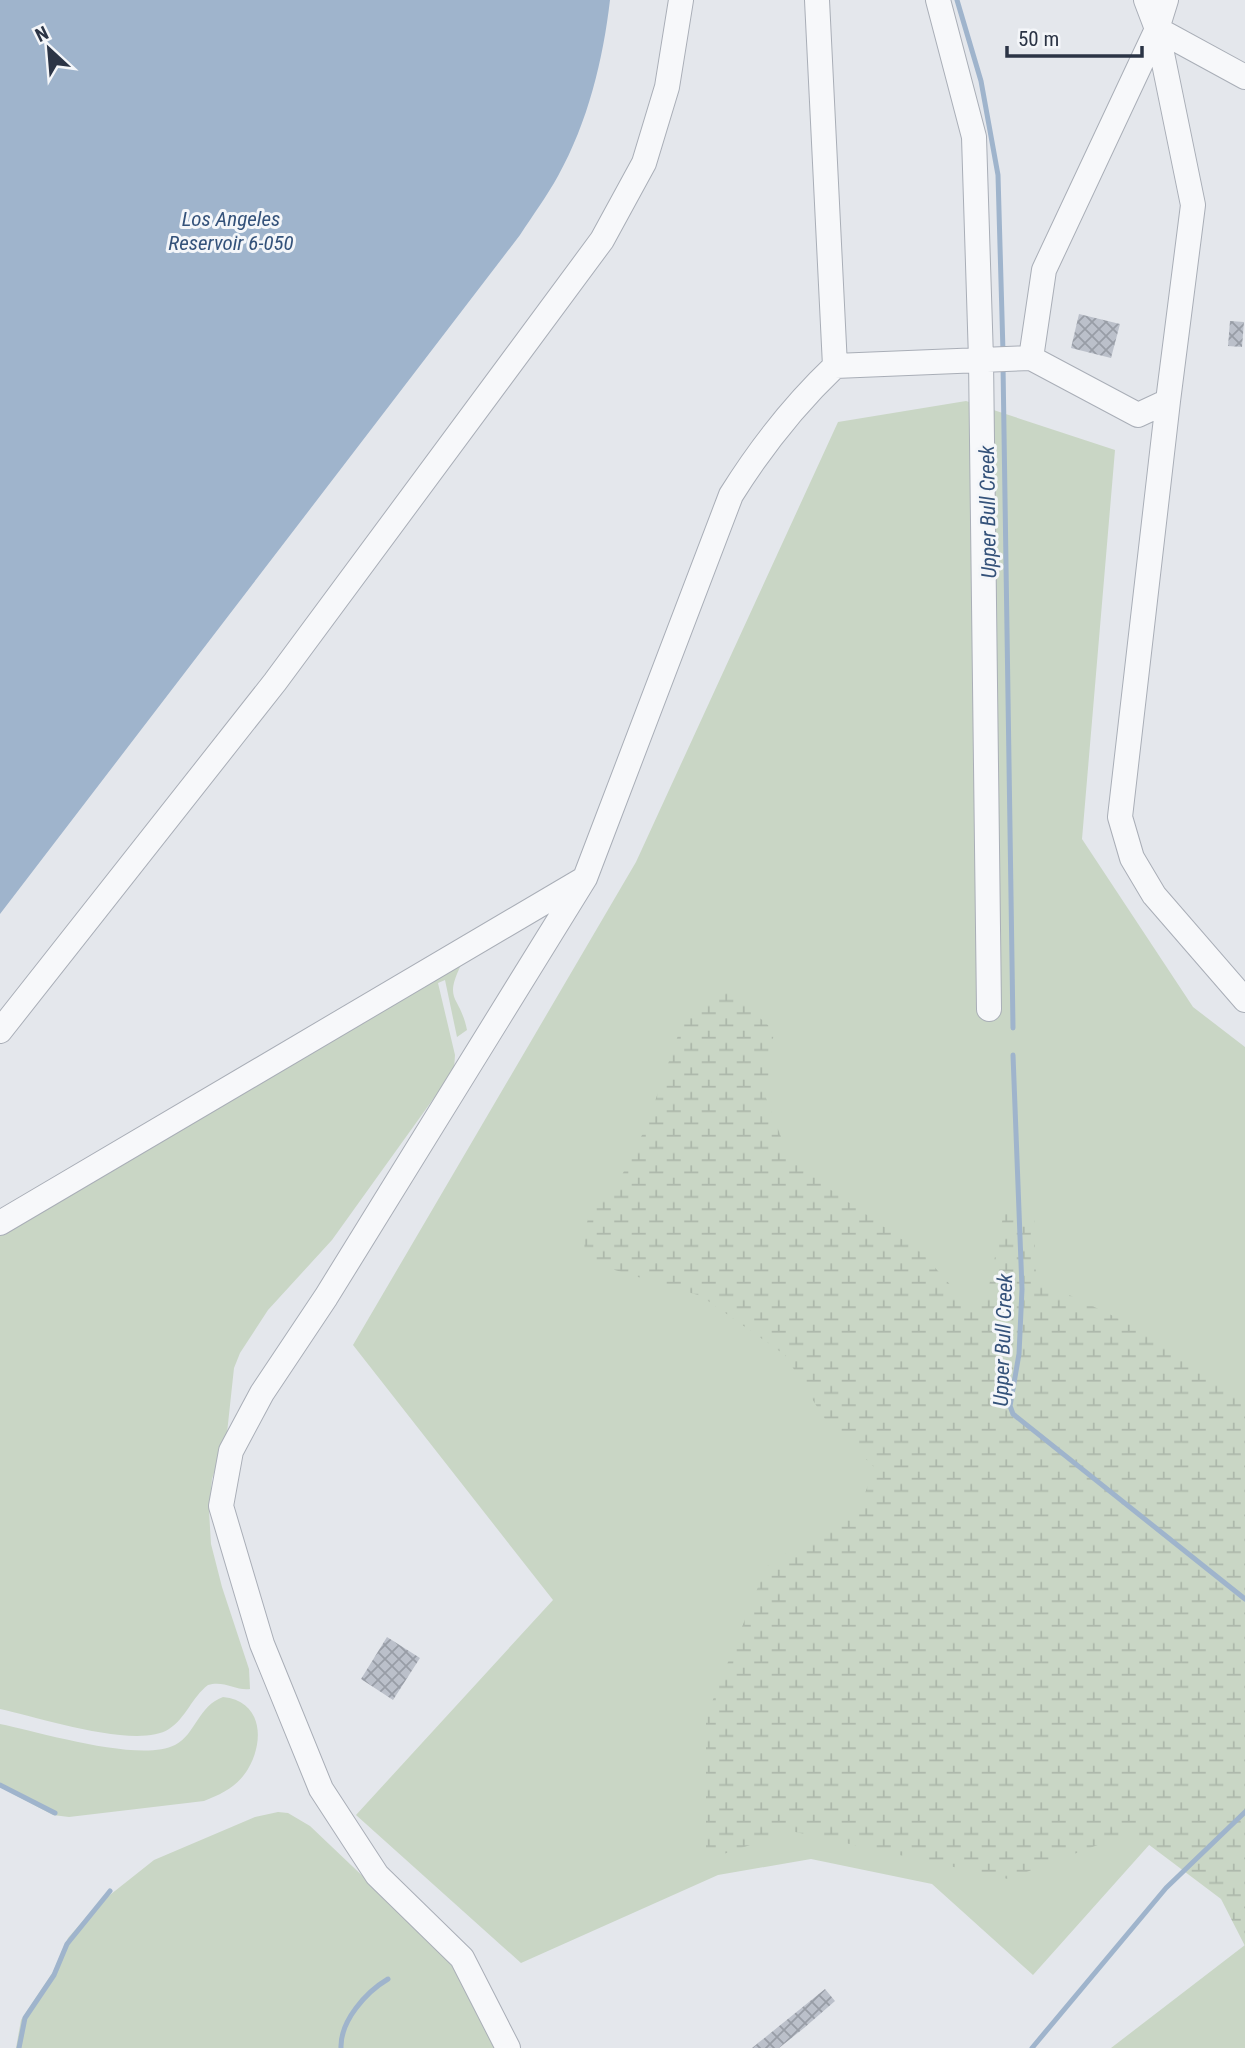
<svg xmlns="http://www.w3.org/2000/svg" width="1245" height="2048" viewBox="0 0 1245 2048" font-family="'Roboto Condensed',sans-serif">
<defs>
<pattern id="wetland-marsh" width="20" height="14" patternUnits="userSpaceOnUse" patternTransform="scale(1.75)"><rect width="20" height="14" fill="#c9d6c5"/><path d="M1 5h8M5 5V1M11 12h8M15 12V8" fill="none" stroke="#adb8ab"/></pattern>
<pattern id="building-cross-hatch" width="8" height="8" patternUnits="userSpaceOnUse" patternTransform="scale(1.75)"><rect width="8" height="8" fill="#bbc0ca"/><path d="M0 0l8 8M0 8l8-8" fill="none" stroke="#989da6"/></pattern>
</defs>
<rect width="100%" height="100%" fill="#e4e7ec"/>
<path fill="#c9d6c5" d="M966,401L1115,450L1082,839L1193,1007L1245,1047V1903L1158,1835L1033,1975L932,1884L811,1859L718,1875L521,1963L356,1815L553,1600L353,1345L636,862L838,422Z
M461,965C443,1002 460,995 467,1030L457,1037L445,980L438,983L455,1055L454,1070L332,1240L268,1310L240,1353L234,1368L227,1433L212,1479L209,1511L211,1544L222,1587L249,1669L250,1689C236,1691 224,1680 208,1685C192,1697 186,1718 169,1729C137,1750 38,1717 0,1709V1236Z
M223,1697C262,1701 265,1740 248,1769C238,1786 222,1794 204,1801L69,1817L53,1815L0,1787V1724C40,1732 140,1763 175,1745C196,1734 198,1706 223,1697Z
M278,1812L288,1813L310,1826L433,1943L457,1972L494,2048H16L21,2020L53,1972L68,1938L96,1906L154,1860L255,1817Z
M1245,1945V2048H1111Z"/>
<path fill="url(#wetland-marsh)" d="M723,987L774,1030L766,1098L786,1150L821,1183L922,1253L969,1306L988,1291L1004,1212H1034L1036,1279L1159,1338L1245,1399V1946L1221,1899L1132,1832L1008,1879L791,1831L706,1860V1717L766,1567L861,1503L875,1468L824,1418L785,1355L701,1296L585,1261L584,1235L592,1202L616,1187L646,1127L683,1021Z"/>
<path fill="#9fb4cc" d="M0,0H610C603,60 588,122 558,176C547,196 533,215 520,235L0,914Z"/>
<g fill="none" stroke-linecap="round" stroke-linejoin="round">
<path stroke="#9fb4cc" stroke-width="5" d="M957,0L981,81L998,175L1003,352
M1003,365L1013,1028
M1013,1055L1022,1289L1019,1354L1010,1406L1013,1414L1245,1599
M0,1785L55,1813
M19,2048L25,2018L54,1975L67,1944L110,1891
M341,2048C340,2021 366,1992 388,1979
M1032,2048L1166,1888L1245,1812"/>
</g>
<path fill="url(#building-cross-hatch)" d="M1079,314L1120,324L1111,358L1071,348Z
M1230,321L1244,322L1242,347L1228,346Z
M387,1637L420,1658L393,1700L361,1679Z
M825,1989L835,2001L804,2028L779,2048H752Z"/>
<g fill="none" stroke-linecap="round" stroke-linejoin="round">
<g stroke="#a9aeb7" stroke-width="26">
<path id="minor" d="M817,0L835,366
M938,0L974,137L981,359L989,1009
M1157,29L1245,77
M1031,358L1044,270L1157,29L1166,0
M1168,401L1120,817L1132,858L1154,895L1245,1000
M0,1031L275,682L602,240L644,163L667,87L681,0
M0,1223L582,880
M508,2048L462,1958L377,1875L321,1789L262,1644L221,1506L231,1451L262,1393L326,1297L585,878L731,495C761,447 794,405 835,366L1031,358L1138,415L1168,401L1193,205L1157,29L1146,0"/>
</g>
<use href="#minor" stroke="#f7f8fa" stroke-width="24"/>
</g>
<g text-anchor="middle" stroke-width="6" stroke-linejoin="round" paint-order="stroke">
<g font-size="21" font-style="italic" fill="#34527a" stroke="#f4f6f9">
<text x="231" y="226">Los Angeles<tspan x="231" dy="24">Reservoir 6-050</tspan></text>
<text transform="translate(988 512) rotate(-91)" y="7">Upper Bull Creek</text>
<text transform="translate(1003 1340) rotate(-88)" y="7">Upper Bull Creek</text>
</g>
</g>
<g transform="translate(49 49) rotate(334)" stroke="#f4f6f9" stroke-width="5" paint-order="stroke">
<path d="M0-5L12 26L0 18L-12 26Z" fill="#2b3445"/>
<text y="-10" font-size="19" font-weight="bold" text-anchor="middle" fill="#2b3445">N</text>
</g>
<path d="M1007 46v10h135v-10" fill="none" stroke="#2b3445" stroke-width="3.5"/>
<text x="1018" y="46" font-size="21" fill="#2b3445" stroke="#f4f6f9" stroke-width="5" paint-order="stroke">50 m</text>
</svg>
